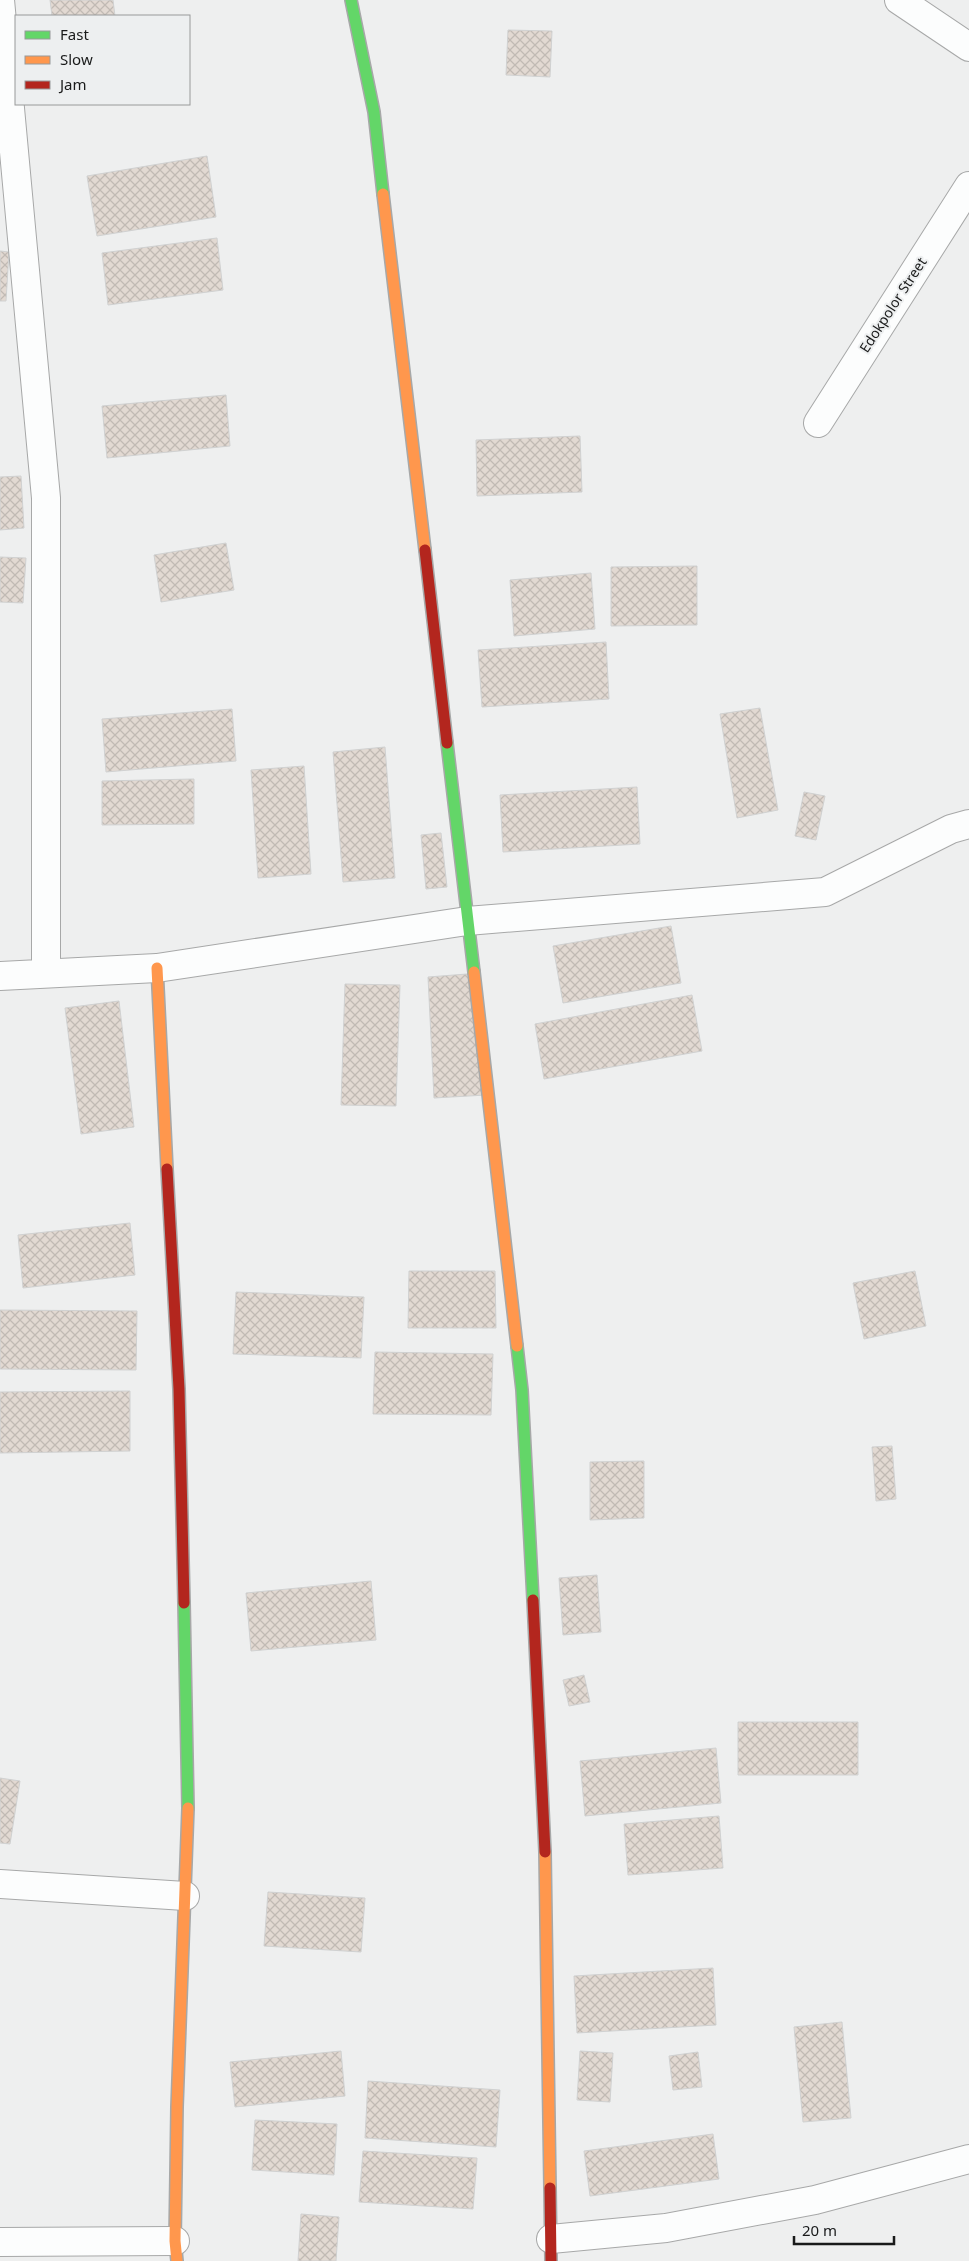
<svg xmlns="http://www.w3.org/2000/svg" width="969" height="2261" viewBox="0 0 969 2261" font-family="'Noto Sans',sans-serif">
<defs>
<pattern id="building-cross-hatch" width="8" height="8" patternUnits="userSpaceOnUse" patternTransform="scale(1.25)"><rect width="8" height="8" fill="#e2d9d2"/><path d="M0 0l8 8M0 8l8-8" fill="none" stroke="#c1bab4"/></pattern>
</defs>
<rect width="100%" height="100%" fill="#eeefef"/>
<path fill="url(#building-cross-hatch)" stroke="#d0d1d1" d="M50,0H113L115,16H52Z
M508,30L552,31L550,77L506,75Z
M207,156L216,217L97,236L87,176Z
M217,238L223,290L108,305L102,253Z
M0,251L9,252L6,301H0Z
M226,395L230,446L107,458L102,406Z
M580,436L582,492L477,496L476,440Z
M21,476L24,528L0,530V477Z
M226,543L234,590L161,602L154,555Z
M0,557L26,558L23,603L0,602Z
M697,566V625L611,626V567Z
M591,573L595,629L514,636L510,580Z
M606,642L609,699L482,707L478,650Z
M760,708L778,810L737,818L720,714Z
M232,709L236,761L106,772L102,719Z
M385,747L395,878L343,882L333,752Z
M304,766L311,874L258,878L251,770Z
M194,779V824L102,825V781Z
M637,787L640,844L503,852L500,795Z
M804,792L825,796L816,840L795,836Z
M441,833L447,887L426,889L421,835Z
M671,926L681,983L563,1003L553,946Z
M480,973L486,1095L434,1098L428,977Z
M345,984L400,985L396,1106L341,1105Z
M692,995L702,1051L544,1079L535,1024Z
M119,1001L134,1127L81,1134L65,1008Z
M130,1223L135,1275L23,1288L18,1235Z
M409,1271H495L496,1328H408Z
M915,1271L926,1326L864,1339L853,1283Z
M236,1292L364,1297L361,1358L233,1354Z
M0,1310L137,1311L136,1370L0,1369Z
M375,1352L493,1354L491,1415L373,1414Z
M130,1391V1451L0,1453V1392Z
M892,1446L896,1499L876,1501L872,1447Z
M644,1461V1518L590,1520V1462Z
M597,1575L601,1632L563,1635L559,1578Z
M371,1581L376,1640L251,1651L246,1593Z
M584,1675L590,1702L569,1706L563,1680Z
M738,1722H858V1775H738Z
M716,1748L721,1803L585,1816L580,1761Z
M0,1778L20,1781L10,1844L0,1843Z
M719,1816L723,1868L628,1875L624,1824Z
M268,1892L365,1898L361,1952L264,1946Z
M713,1968L716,2025L577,2033L574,1976Z
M842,2022L851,2118L803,2122L794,2027Z
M341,2051L345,2096L235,2107L230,2062Z
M580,2051L613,2053L610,2102L577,2100Z
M698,2052L702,2087L673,2090L669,2056Z
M368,2081L500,2090L496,2147L365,2138Z
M255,2120L337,2124L334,2175L252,2170Z
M713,2134L719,2179L590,2196L584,2151Z
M363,2151L477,2158L473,2209L359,2202Z
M301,2214L339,2217L336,2261H298Z"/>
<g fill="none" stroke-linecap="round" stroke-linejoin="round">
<g stroke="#a7a8a8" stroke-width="30">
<path id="street" d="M0,0L46,498V972
M899,0L969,47
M818,423L969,186
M0,976L157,968L467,921L825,892L951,829L969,824
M0,1884L185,1896
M551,2239L666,2228L815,2200L969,2159
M0,2242L175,2241"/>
</g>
<g stroke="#a7a8a8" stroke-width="14">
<path id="fast" d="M351,0L374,112L383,194
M447,743L474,972
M517,1346L522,1390L533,1600
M184,1603L188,1808"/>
</g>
<g stroke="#a7a8a8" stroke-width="14">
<path id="slow" d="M383,194L425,550
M157,968L167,1169
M474,972L517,1346
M545,1852L550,2188
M177,2261L175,2241L177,2107L188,1808"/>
</g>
<g stroke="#a7a8a8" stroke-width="14">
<path id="jam" d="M425,550L447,743
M167,1169L179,1389L184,1603
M533,1600L545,1852
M550,2188L551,2261"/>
</g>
<use href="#street" stroke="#fcfdfd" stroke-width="28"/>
<use href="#fast" stroke="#63d668" stroke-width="11"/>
<use href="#slow" stroke="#ff974d" stroke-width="11"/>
<use href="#jam" stroke="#b3261e" stroke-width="11"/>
</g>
<g text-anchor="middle" stroke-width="4" stroke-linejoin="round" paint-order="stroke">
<g font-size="14" fill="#191a1a" stroke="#edeff0">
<text transform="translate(893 305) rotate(-57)" y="5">Edokpolor Street</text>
</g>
</g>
<rect x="15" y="15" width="175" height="90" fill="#edeff0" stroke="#989a9a"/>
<rect x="25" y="31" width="25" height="8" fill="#63d668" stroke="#989a9a"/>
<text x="60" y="40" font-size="15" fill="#191a1a">Fast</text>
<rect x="25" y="56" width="25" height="8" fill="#ff974d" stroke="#989a9a"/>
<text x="60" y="65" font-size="15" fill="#191a1a">Slow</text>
<rect x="25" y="81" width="25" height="8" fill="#b3261e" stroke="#989a9a"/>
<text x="60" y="90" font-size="15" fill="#191a1a">Jam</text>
<path d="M794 2236v8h100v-8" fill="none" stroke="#191a1a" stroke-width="2.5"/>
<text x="802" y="2236" font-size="15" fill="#191a1a" stroke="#edeff0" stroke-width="4" paint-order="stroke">20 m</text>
</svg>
